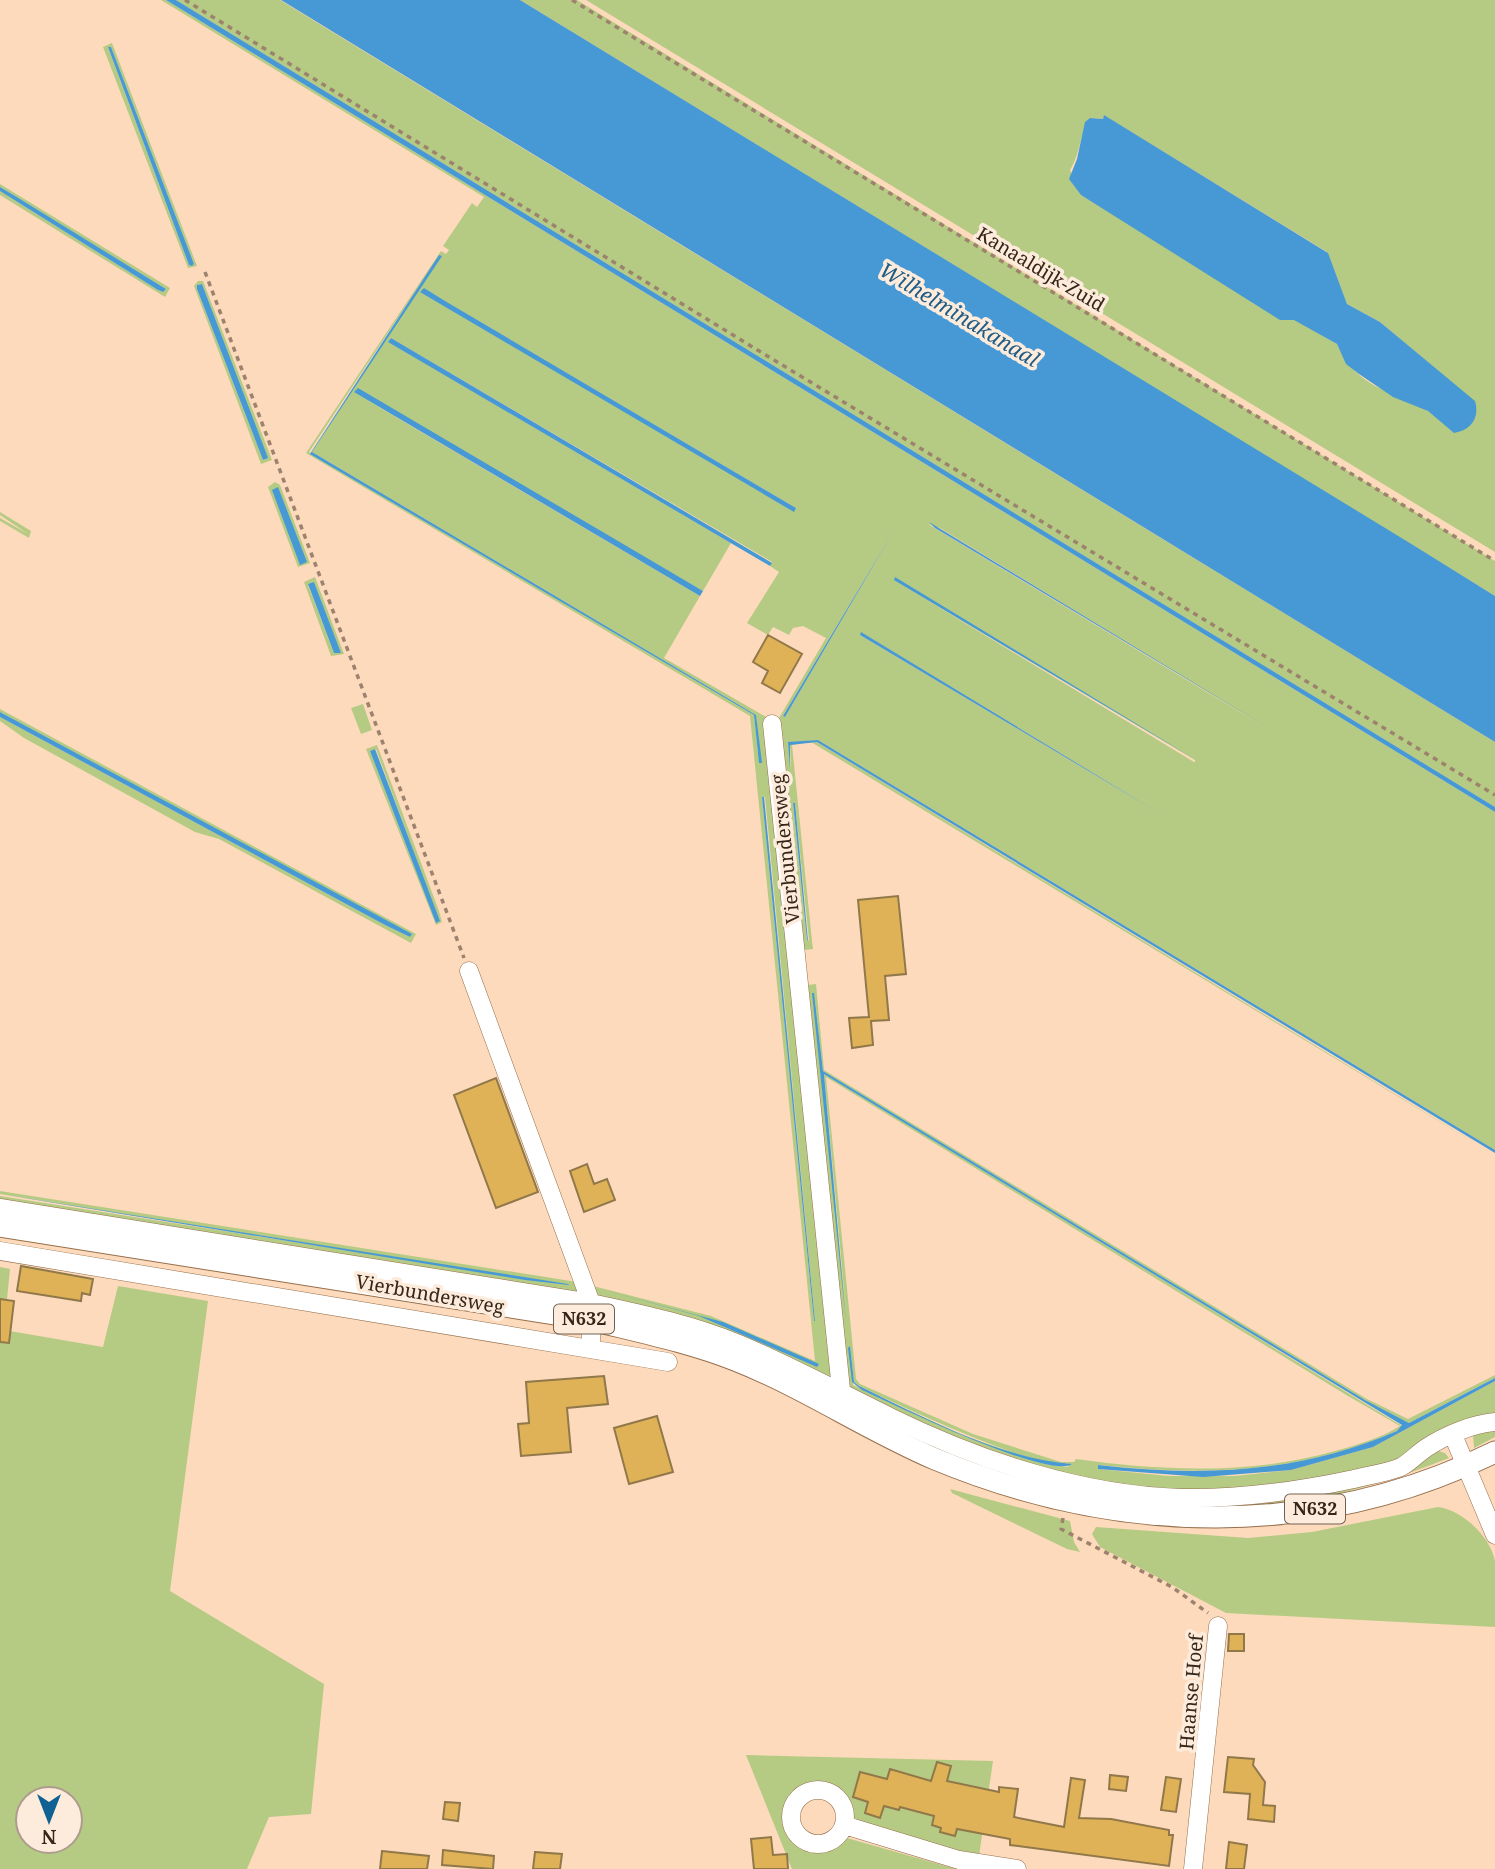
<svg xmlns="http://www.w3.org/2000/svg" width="1495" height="1869" viewBox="0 0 1495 1869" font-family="'Noto Serif',serif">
<rect width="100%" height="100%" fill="#fddabc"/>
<path fill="#b5cb84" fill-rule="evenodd" d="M161,0H166L1495,812V1150L818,740L788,743L791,769L790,744L817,742L1495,1155L811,742L792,745L812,941L813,949L805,950L798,943L775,718H779L826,638L803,626L793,628L789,635L773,627L768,635L747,623L779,572L770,566L772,562L391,338L389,342L731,543L703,591L355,393L700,596L664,658L768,718L834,1383L597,1299L589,1285L711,1316L815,1361L750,716L306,453L441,251L446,254L449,250L443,246L472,203L477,207L484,197ZM439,256L312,452L756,715L759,763L754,715L309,452ZM423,288L796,508V509ZM928,524L940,528L1270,730ZM893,532L785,717L783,716ZM894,580L1195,760V762H1194ZM862,633L1159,813L860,635ZM762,797H765L815,1321H814ZM795,803L809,940L807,941L793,804Z
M176,0H280L1495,742V807Z
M520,0H577L1495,561V596Z
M586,0H1495V552ZM1105,116L1327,252L1347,304L1380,322L1442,374L1454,432C1446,426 1437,417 1428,411C1391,390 1356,388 1337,344L1081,195L1070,170C1081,153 1079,133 1091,118L1103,119Z
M112,43L197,266L188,268L103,47ZM108,47H111L194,264L192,266L189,265Z
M0,184L170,288L165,297L0,195V191L158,290L163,292L166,289L0,187Z
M198,281H203L272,460L261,464L194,286ZM199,284H202L267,458L263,460L197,289Z
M275,482L280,485L310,563L298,567L268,487Z
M0,512L31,531L29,538L0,521V518L28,534L0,515Z
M315,577L344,654L331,656L304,582ZM314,582L340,653H334L308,585Z
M363,704L372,730L361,734L351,708Z
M0,709L416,934L411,943L219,839L195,832L24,738L0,721V717L385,925L410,937L411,935L0,712Z
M377,745L439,911L442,922L436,925L366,749ZM376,749L439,921L436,922L370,751Z
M816,984L824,1070L1367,1399L1408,1419L1495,1375V1378L1409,1423L1365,1400L823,1071L814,993L847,1322L824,1073L1402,1426L1397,1431C1300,1474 1203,1476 1099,1465V1469L1168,1476H1235L1291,1470L1373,1447L1495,1381V1417C1465,1431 1435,1448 1403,1459C1273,1505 1122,1499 992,1454C941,1436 892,1409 842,1387L802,992L808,985ZM826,1077L1348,1396L1400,1426C1381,1438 1357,1445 1335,1451C1249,1475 1164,1471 1076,1459L1074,1462H1061L973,1434L860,1384L856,1379ZM850,1347L854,1382L859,1386C892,1402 1039,1472 1068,1463V1467L1047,1464L967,1437L853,1385Z
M0,1191L577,1282L578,1296L0,1202V1196L569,1285L0,1194Z
M0,1267L10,1269L4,1330L103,1347L118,1286L208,1301L170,1591L324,1684L311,1814L269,1817L247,1869H0ZM28,1799H70V1841H28Z
M1495,1427V1437L1474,1448L1473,1435Z
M1435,1450L1445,1453L1449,1458C1375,1487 1289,1512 1208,1507C1164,1504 1119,1494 1075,1488L1257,1500Z
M950,1489L1070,1521L1074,1542L1080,1552L1067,1549L952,1493Z
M1438,1507C1462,1510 1490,1536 1495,1561C1495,1581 1495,1606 1495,1627L1226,1613L1100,1547L1092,1534L1096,1527L1248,1538L1312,1532Z
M746,1755L993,1761L979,1856L959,1853L854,1820L853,1806L839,1789C772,1763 772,1859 818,1851C831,1849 837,1847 847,1838L956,1869H792Z"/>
<path fill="#4699d5" d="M166,0H176L1495,807V812Z
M281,0H520L1413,545L1495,596V742Z
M108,47H111L194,264L192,266L189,265Z
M1104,115L1328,253L1347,304L1380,322L1475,401C1480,418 1471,430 1454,433L1428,411L1393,397L1359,374L1346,364L1337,344L1294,320H1280L1081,195L1069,179L1077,159L1085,122L1090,118L1103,119Z
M0,187L20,199L166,289L163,292L158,290L0,191Z
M439,255L442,256L312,452L756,715L762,763H759L754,715L310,454Z
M202,284L268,458L263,460L197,289V285Z
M424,288L445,301L796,508L794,512L420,292Z
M391,338L772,563L770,566L388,342Z
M358,388L703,591L700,596L354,392Z
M278,487L307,562L300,565L272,490Z
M929,522L1270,729L935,528Z
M893,532L785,717L783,716Z
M895,577L1196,760L894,580Z
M314,582L341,653H334L308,584Z
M861,632L1159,813L860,635Z
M0,712L412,934L410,937L385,925L0,717Z
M818,740L1495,1150V1153L817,742L790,745V769L788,742Z
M375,749L440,921L436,923L370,751Z
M762,797H764L815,1321H814Z
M793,803H795L808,941L807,940Z
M812,993H814L823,1071L1365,1400L1409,1423L1495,1378V1381L1373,1447L1291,1470L1203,1477L1098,1469V1465C1202,1477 1301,1473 1397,1431L1402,1425L824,1074L846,1322Z
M0,1194L568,1284L569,1285L525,1280Z
M607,1291L723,1322L819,1364L817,1367L699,1316Z
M850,1346L854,1382L859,1386C925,1418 999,1458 1072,1464C1048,1480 893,1404 862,1390L852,1382L848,1348Z"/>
<path fill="#dfb257" stroke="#90784a" stroke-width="2" d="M768,635L802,654L780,693L762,683L768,671L753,662Z
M898,896L906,974L885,976L889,1020L871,1021L873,1045L852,1048L849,1018L869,1017L858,900Z
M496,1078L538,1192L496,1208L454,1095Z
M587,1164L594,1184L607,1179L615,1200L584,1212L570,1171Z
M21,1266L93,1279L90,1295L82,1293L81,1301L17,1291Z
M0,1299L14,1301L9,1343L0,1342Z
M604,1376L608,1404L567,1408L571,1452L521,1456L518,1424L529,1423L526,1382Z
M657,1416L673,1472L629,1484L614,1428Z
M1229,1634H1244V1651H1228Z
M1228,1757L1254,1759L1253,1765L1265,1782L1263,1805L1275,1806L1274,1822L1248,1819L1250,1794L1224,1792Z
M937,1762L951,1766L947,1781L999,1792V1787L1018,1789L1014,1817L1064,1827L1071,1778L1085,1780L1079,1818L1111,1819L1169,1830V1835H1173L1169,1866L1010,1845V1839L957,1829L955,1836L940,1832L941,1828L932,1825L934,1816L900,1807L899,1810L884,1806L880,1818L865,1813L868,1802L853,1797L860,1772L887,1779L890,1769L931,1781Z
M1110,1775L1128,1777L1126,1791L1109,1789Z
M1166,1777L1181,1779L1176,1812L1161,1810Z
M445,1802L460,1803L458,1821L443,1819Z
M771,1837L773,1855L787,1854L788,1869H754L751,1839Z
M1229,1842L1247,1845L1244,1869H1226Z
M443,1850L494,1856L493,1869L442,1865Z
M382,1851L429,1856L427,1869H380Z
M535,1852L562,1854L560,1869H533Z"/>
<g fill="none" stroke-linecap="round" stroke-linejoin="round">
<g stroke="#966f4c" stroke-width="19">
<path id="minor" d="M772,724L842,1399
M469,971L591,1303V1347
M0,1208L591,1303C642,1314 691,1324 739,1344C791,1366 841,1393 892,1418C980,1461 1082,1495 1181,1498C1239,1499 1298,1491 1354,1479C1370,1475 1386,1473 1401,1467C1410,1462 1417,1454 1426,1448C1446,1435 1472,1424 1495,1422
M0,1251L668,1362
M1453,1435L1495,1535
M791 1817a27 27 0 1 1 54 0a27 27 0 1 1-54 0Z
M844,1825L959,1860L1017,1869
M1193,1869L1218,1626"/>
</g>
<g stroke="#966f4c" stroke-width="23">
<path id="major" d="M0,1226L592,1320C640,1332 689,1342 735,1360C804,1387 867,1430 935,1459C1118,1535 1316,1540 1495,1452"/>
</g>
<path stroke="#9d836d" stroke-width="3.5" stroke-dasharray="5 5" stroke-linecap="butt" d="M185,0L764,354L1495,795
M572,0L1495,561
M205,272L464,958
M1063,1518L1061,1529L1172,1587L1208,1613"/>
<use href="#minor" stroke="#fff" stroke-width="18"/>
<use href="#major" stroke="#fff" stroke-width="21"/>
</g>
<g text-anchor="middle" stroke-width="7" stroke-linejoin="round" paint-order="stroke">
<g fill="#fdebdc" stroke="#726152" stroke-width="2">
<rect x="554" y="1304.5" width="60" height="29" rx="5"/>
<rect x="1285" y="1494.5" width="60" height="29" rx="5"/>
</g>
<g font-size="18" font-weight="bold" fill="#362617">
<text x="584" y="1325">N632</text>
<text x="1315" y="1515">N632</text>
</g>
<g font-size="19" fill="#362617" stroke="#fdebdc">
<text transform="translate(1041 269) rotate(31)" y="7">Kanaaldijk-Zuid</text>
<text transform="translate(785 849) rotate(-96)" y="7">Vierbundersweg</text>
<text transform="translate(430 1294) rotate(10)" y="7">Vierbundersweg</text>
<text transform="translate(1191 1692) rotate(-85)" y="7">Haanse Hoef</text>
</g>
<g font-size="21" font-style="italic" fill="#205c85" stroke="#fdebdc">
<text transform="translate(959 315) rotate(31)" y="7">Wilhelminakanaal</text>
</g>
</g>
<g transform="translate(49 1820) rotate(180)"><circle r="33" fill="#fdebdc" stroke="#ad9c8d" stroke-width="2"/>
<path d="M0-5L12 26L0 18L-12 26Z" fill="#0f6193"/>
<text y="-10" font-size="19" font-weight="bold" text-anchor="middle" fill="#362617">N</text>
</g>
</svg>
